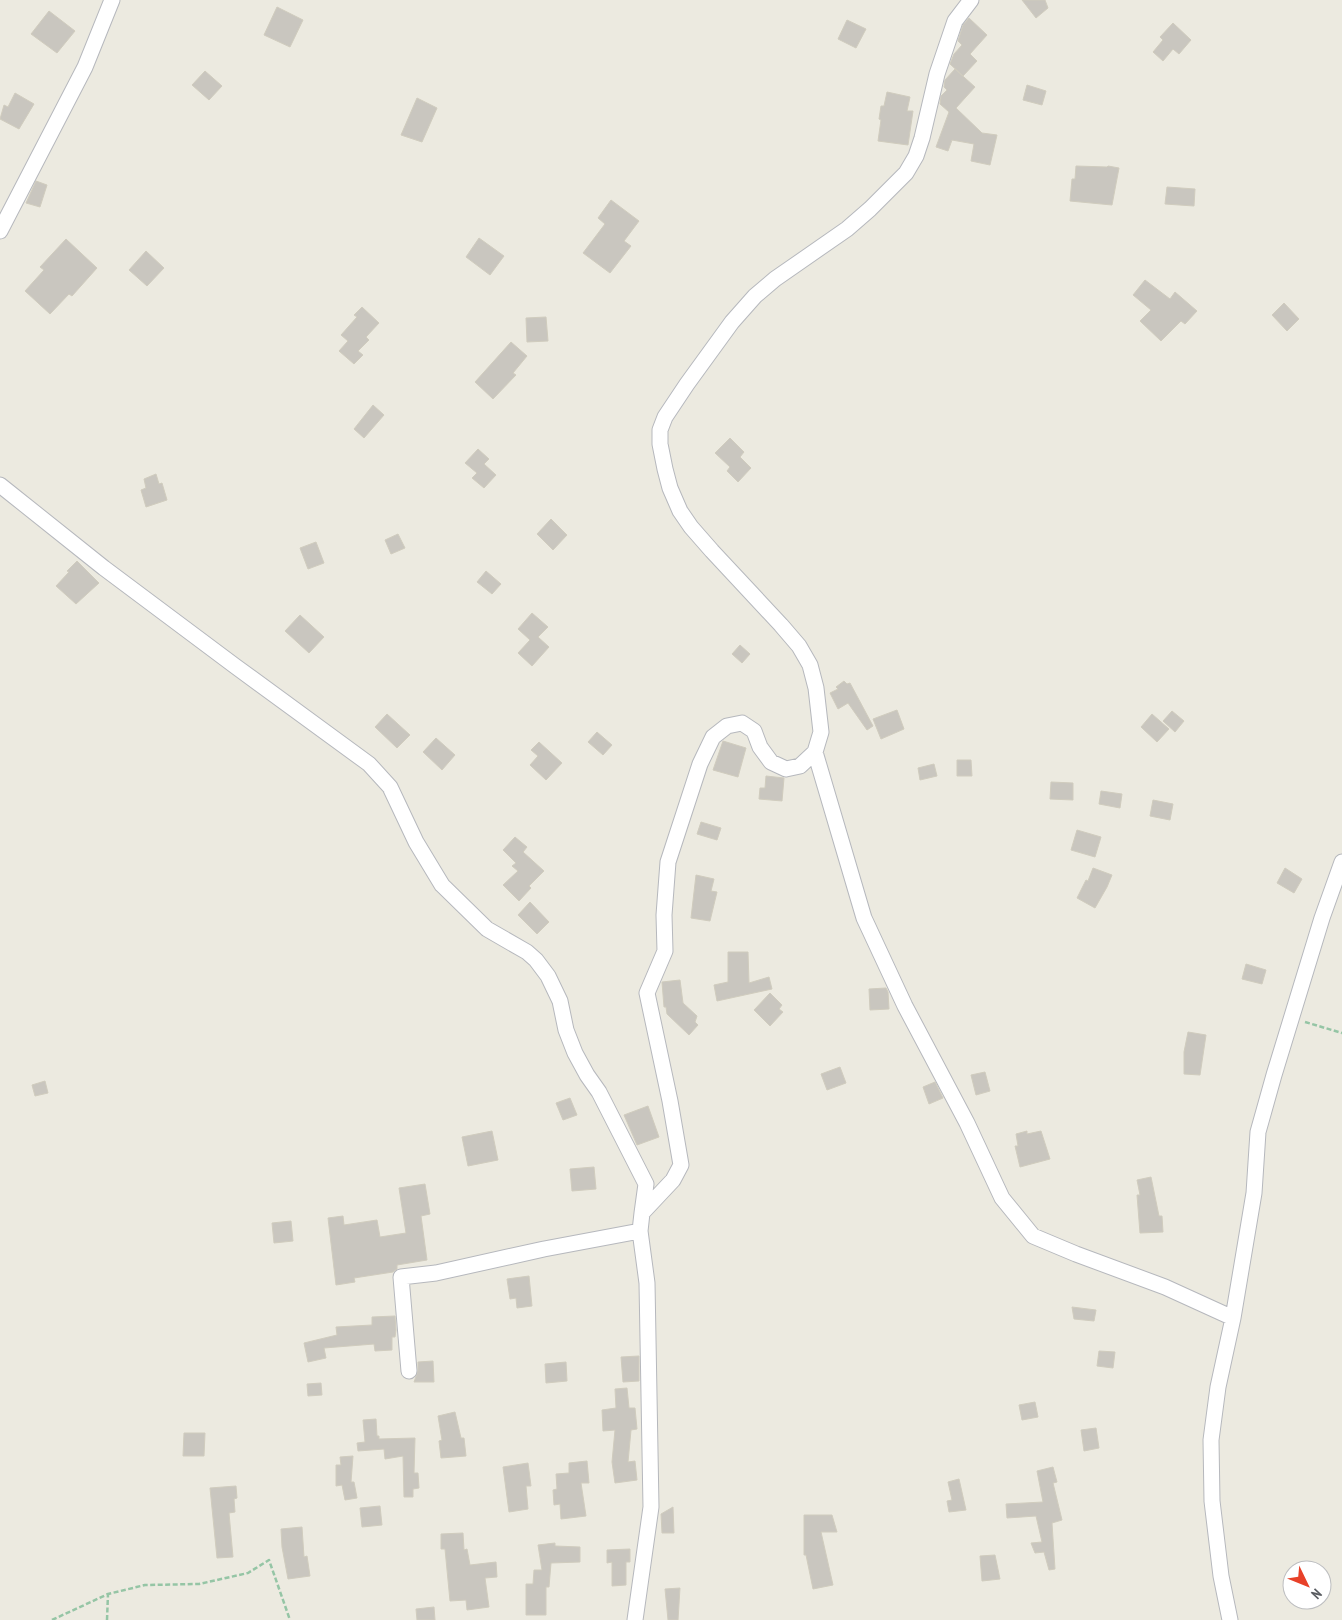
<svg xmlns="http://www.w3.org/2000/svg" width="1342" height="1620" viewBox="0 0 1342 1620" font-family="'PT Sans Narrow',sans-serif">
<rect width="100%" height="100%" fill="#eceae0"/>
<path fill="#c9c6bf" stroke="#d0ccbe" d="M1022,0H1045L1048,8L1036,18Z
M277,7L303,20L290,47L264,35Z
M49,11L75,31L57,53L31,34Z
M969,18L987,35L970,54L977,61L963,76L950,64L954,54L962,45L958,41L963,25Z
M847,20L866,29L856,48L838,39Z
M1173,23L1191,40L1179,54L1173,49L1163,61L1153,52L1163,40L1160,37Z
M955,69L975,87L956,108L982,133L997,135L990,165L971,161L974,144L952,140L948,151L936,147L949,112L940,104L941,96L947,90L944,87L945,80Z
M205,71L222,86L209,100L192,85Z
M1027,85L1046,91L1042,105L1023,100Z
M887,92L910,97L907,111H913L908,145L878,141L881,120L879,119L881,106H884Z
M15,93L34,104L19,129L0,119L4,105L8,107Z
M417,98L437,108L422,142L401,135Z
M1076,166L1107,167L1108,166L1119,168L1112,205L1070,201L1072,179H1075Z
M36,181L47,185L40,207L26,203Z
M1167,187L1195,189L1194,206L1165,204Z
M611,200L639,221L624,241L631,246L610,273L583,253L605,224L598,218Z
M479,238L504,256L490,275L466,257Z
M66,239L97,268L72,296L69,294L50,314L25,291L44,270L40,267Z
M146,251L164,268L147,286L129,270Z
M1145,280L1170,299L1175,292L1197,311L1185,324L1181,321L1161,341L1140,321L1151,310L1133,295Z
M1284,303L1299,319L1287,331L1272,315Z
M362,307L379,323L366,337L369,340L358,351L363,355L354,364L339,351L348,341L341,335L357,317L354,315Z
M546,317L548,341L527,342L526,318Z
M511,342L527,356L513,373L516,375L493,399L475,382Z
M373,405L384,415L364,438L354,429Z
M730,438L744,452L740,457L751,468L738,482L727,471L730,467L715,453Z
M478,449L489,459L484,464L496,475L484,488L472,478L477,473L465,463Z
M156,474L159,484L162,483L167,500L146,507L141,490L146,488L144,479Z
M551,519L567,535L553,550L537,534Z
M398,534L405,548L391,554L385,540Z
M316,542L324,563L308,569L300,548Z
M77,561L99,583L76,604L56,586L69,572L67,571Z
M486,571L501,584L492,594L477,582Z
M532,613L548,627L538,637L549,647L532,666L518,653L530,640L518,629Z
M300,615L324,637L309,653L285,631Z
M740,645L750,654L742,663L732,654Z
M844,681L847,684L850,683L873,726L867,730L848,703L838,709L830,693L838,689L836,687Z
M897,710L904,729L881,739L873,719Z
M1172,711L1184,721L1175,732L1163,721Z
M387,714L410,735L397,748L375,727Z
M1152,714L1169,729L1157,742L1141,727Z
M597,732L612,745L603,755L588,742Z
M436,738L455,755L442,770L423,752Z
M723,741L746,748L738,777L713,770Z
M539,742L562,763L546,780L530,765L538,756L531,750Z
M957,760H971L972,776H957Z
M934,764L937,776L920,780L918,768Z
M766,776L784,778L782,801L759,799L760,788H765Z
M1051,782L1073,783V800L1050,799Z
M1101,791L1122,794L1120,808L1099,804Z
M1153,800L1173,804L1170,820L1150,816Z
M701,822L721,828L717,840L697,834Z
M1077,830L1101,837L1095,857L1071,850Z
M515,837L527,847L523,852L544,871L529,886L531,888L519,901L503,885L518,871L512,866L516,863L503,850Z
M1093,868L1112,875L1107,887L1095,908L1077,898L1086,880L1088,881Z
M1285,868L1302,879L1294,893L1277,883Z
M696,875L714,879L711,891L717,892L710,921L691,918Z
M530,902L549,922L537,934L518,915Z
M728,952H748L749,983L769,977L772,989L717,1001L714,985L728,982Z
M1246,964L1266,970L1262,984L1242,979Z
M680,980L683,1003L697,1016L695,1022L698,1025L689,1035L667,1014L666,1007H664L662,982Z
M886,988L888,992L889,1009L870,1010L869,989Z
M770,993L782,1005L779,1009L783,1012L770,1026L754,1010Z
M1188,1032L1206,1035L1200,1075L1184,1074V1052Z
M840,1067L846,1083L827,1090L821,1074Z
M985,1072L990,1091L976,1095L971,1075Z
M45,1081L48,1093L35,1096L32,1085Z
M935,1082L943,1098L929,1104L923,1087Z
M570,1098L577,1115L563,1120L556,1103Z
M648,1106L659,1137L637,1145L624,1115Z
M492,1131L498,1160L468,1166L462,1137Z
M1027,1131V1134L1041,1131L1050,1159L1020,1167L1015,1146H1018L1016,1134Z
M594,1167L596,1189L572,1191L570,1169Z
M1151,1177L1159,1216H1162L1163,1232L1140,1233L1137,1195H1140L1137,1180Z
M425,1184L430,1214L421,1216L427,1260L397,1265V1269L393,1272L354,1278L355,1282L336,1285L328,1218L343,1216L344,1225L377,1220L380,1237L406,1233L399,1188Z
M291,1221L293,1241L274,1243L272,1223Z
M529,1276L532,1306L517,1308L516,1298L510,1299L507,1279Z
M1072,1307L1096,1310L1094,1321L1074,1319Z
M395,1316L396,1330L395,1337H392V1350L375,1351L374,1344L324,1348L326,1358L308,1362L304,1343L337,1335L336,1327L372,1325V1317Z
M1099,1351L1115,1352L1113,1368L1097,1366Z
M639,1356V1381L623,1382L621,1357Z
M433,1361L434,1382H414L418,1371V1362Z
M566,1362L567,1381L546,1383L545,1364Z
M321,1383L322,1395L308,1396L307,1384Z
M627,1388L629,1408H635L637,1429L631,1430L628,1462L635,1461L637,1480L615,1483L612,1462L615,1430L603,1431L602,1410L616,1408L615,1389Z
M1035,1402L1038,1417L1022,1420L1019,1405Z
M455,1412L461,1438H464L466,1456L441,1458L439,1441L442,1440L438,1416Z
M376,1419L377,1436H379V1439L415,1438L414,1473H418L419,1488L413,1489V1497H404L403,1456L385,1459L384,1449L358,1451L357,1443L365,1442L363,1420Z
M1096,1428L1099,1448L1084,1451L1081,1430Z
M184,1433H205L204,1456H183Z
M353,1456L351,1482H354L357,1498L345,1500L342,1485L336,1486V1465H341L340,1457Z
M587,1461L589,1483H581L586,1516L561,1519L560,1504L554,1505L553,1490L557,1489L556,1474L569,1473V1463Z
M528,1463L531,1486H526L528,1509L509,1512L503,1467Z
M1053,1467L1057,1482L1053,1483L1062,1520L1052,1523L1055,1569L1049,1570L1044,1552L1035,1553L1031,1543L1042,1542L1036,1516L1007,1518L1006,1504L1043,1502L1037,1471Z
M959,1479L966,1510L949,1512L947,1501L952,1500L948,1482Z
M236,1486L237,1498L234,1499L235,1512L229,1513L233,1557L217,1558L210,1488Z
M380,1506L382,1525L362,1527L360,1508Z
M673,1507L674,1533H662L661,1514Z
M804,1515H832L837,1532H821L833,1585L813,1589L806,1555H804Z
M302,1527L304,1557L307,1556L310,1576L288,1579L282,1547L281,1529Z
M463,1533L464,1550L467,1549L470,1565L496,1562L497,1577L485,1578L489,1607L467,1610L466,1600L450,1601L445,1549H441V1534Z
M555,1543V1546L580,1547V1562L551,1563L549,1587H546V1615H526V1584H533L534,1570H542L538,1545Z
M630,1549V1562H626V1585L612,1586V1562L607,1563V1550Z
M995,1555L1000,1579L982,1581L980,1556Z
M680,1588L678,1620H668L665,1589Z
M434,1607L435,1620H417L416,1609Z"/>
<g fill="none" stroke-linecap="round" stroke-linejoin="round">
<g stroke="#b6b8bd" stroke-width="17">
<path id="minor" d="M0,231L85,67L112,0
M0,485L104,568L235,666L369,764L390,787L416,842L442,885L487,929L527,952L536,960L548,976L560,1001L566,1030L575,1053L587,1075L599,1092L646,1184L642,1213
M815,752L864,918L905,1006L967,1123L1002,1198L1033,1236L1076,1254L1165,1287L1233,1318
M409,1371L401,1277L436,1273L544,1249L640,1231
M635,1620L651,1507L647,1283L640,1231L642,1213L673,1180L681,1165L670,1101L647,993L665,951L664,915L668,862L700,764L713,737L727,726L742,723L754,731L760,747L771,762L786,769L800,766L815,752L821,732L816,688L810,665L799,646L781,625L712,551L691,527L680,511L670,488L665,469L660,444V430L665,417L687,384L732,322L755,296L775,279L847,229L870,209L906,173L916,156L922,138L937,74L955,21L971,0
M1230,1620L1221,1576L1212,1501L1211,1440L1218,1387L1233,1318L1254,1193L1258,1132L1274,1075L1322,918L1342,862"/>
</g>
<path stroke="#95c5a5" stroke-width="2.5" stroke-dasharray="5 2.5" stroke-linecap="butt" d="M1305,1022L1342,1033
M52,1620L108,1594L145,1585L199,1584L248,1573L269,1560L290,1620
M107,1620L108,1594"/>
<use href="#minor" stroke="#fff" stroke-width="15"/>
</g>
<g transform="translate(1307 1585) rotate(133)"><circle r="24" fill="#ffffff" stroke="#bdbec0"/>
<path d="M0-4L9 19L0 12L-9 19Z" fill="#e84129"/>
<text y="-8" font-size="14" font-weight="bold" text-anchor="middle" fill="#595c61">N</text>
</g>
</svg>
